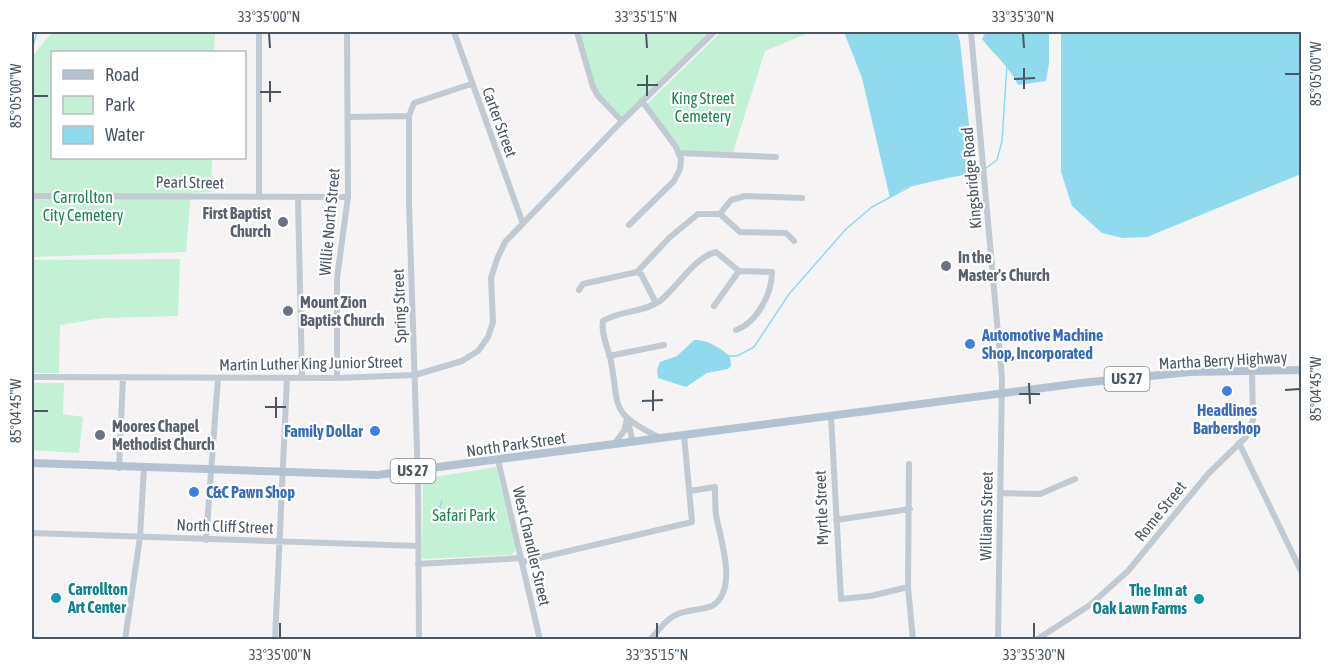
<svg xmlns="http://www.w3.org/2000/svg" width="1333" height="671" viewBox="0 0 1333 671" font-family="'Asap Condensed',sans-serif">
<rect width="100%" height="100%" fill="#f5f3f3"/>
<path fill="#c3f1d5" d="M52,32H215L214,52H52V158H212L211,192L191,193L186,252L32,257V57Z
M577,32H712L622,121L598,96Z
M721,32H811L765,51L733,152L681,151L647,104Z
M180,259L178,316L103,318L60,325L59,373H32V260Z
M32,383H64L63,414L83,417L79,453L32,450Z
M496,467L516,550L511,555L422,559L423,479Z"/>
<path fill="#90daee" d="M844,32H957L960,41L974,172L904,188L890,198L862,78Z
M986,32H1049V63L1046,81L1018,85C1010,67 994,55 982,39Z
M1061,32H1301V174L1147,237L1123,238L1102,233L1072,206L1061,172Z
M694,340C707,339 720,348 730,356L731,366L728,369L707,373L686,387L658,378L657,370L660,362L677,356Z"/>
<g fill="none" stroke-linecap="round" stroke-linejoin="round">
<path stroke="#90daee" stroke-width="1.5" d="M32,49L37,32
M986,168L997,160L1002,141L1007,65
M955,176L982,170
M730,356H737L754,347L789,294L846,229L872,207L909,187
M436,519L442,501"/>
<path stroke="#c1cad2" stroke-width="6" d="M454,32L522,221
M577,32L593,87L598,96L622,121
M971,32L1002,378L998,640
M349,117L409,116
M679,153L776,157
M32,196L348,197
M259,197V32
M298,199L302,377
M720,214L731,200L745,196L802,198
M629,225L674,181L680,169L681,159L676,147L642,101
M637,272L669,238L698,214H720L740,232L786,233L794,241
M579,290L583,284L637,272L641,274L656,303
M714,306L739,271
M609,356L664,345
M32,377L337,378L415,375L462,361L478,351L488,337L493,322L491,278L497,259L505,242L622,121L714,32
M337,378V278L348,197L347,32
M831,416L841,599L871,596L908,587
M628,422L633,442
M660,438C606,411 621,408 610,357C607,346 601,333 603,321C620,310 643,313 660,301C678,287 693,258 716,252L739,271L772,272C772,293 757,323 736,330
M1239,443L1302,573
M614,444L624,431L627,419
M498,460L540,640
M909,464L908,587L913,640
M119,468L123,377
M1001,493L1040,494L1075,479
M836,520L910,509
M32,533L418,546
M206,540L218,378
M522,562L692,522L684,435
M418,564L521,558
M32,639L39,640
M125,640L140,537L144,468
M275,640L287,378
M419,640L418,481L409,204V116L414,103L471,84
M650,640C663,625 669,614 689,611C696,609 705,609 712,606C739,590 720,538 716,515C715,506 715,496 715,487L690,491
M1036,640L1090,605L1128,571L1208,474L1246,437L1253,420L1252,370"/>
<path stroke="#b3c2d1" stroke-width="8" d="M32,463L377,475L1081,383L1190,372L1302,370"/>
</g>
<path fill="none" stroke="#4a5661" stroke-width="2" d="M269,33L270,48M646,33L647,48M1023,33L1024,48M1024,68V89M1285,74H1300M647,75V96M1014,79L1035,78M270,81V102M637,85H658M260,92H281M33,96H48M1029,383L1030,404M653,390V411M1285,390L1300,389M1019,394H1040M276,397V418M642,401L663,400M265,407H286M33,411H48M280,623V638M657,623V638M1034,623V638"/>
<g fill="#6b7280" stroke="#fff" stroke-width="2">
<circle cx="283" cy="222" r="6"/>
<circle cx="946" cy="266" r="6"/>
<circle cx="288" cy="311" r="6"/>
<circle cx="100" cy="435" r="6"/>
</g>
<g fill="#3f7fe0" stroke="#fff" stroke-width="2">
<circle cx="970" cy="344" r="6"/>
<circle cx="1227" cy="391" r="6"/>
<circle cx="375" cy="431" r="6"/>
<circle cx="194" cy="492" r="6"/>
</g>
<g fill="#0f9aa8" stroke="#fff" stroke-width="2">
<circle cx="56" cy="598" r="6"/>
<circle cx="1199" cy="599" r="6"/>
</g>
<g text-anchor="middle" stroke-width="4.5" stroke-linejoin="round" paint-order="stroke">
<g fill="#fff" stroke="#808990" stroke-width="1.5">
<rect x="1104.5" y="367" width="45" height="24" rx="4.5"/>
<rect x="390.5" y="459" width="45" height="24" rx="4.5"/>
</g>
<g font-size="15" font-weight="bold" fill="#4a5661">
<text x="1127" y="384">US 27</text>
<text x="413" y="476">US 27</text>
</g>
<g font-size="16" fill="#17864f" stroke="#fff">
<text x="703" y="104">King Street<tspan x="703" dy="18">Cemetery</tspan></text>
<text x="83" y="203">Carrollton<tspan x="83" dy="18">City Cemetery</tspan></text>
<text x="464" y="521">Safari Park</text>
</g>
<g font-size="16" fill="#4a5661" stroke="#fff">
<text transform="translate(500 122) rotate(70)" y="6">Carter Street</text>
<text transform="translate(971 178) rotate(-95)" y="6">Kingsbridge Road</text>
<text transform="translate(190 182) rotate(1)" y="6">Pearl Street</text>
<text transform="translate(329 222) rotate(-85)" y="6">Willie North Street</text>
<text transform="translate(399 306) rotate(-92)" y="6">Spring Street</text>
<text transform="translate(1223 360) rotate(-3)" y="6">Martha Berry Highway</text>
<text transform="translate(311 363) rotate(-1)" y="6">Martin Luther King Junior Street</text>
<text transform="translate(516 444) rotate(-8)" y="6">North Park Street</text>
<text transform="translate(821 508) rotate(-92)" y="6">Myrtle Street</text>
<text transform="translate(1160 511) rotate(-51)" y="6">Rome Street</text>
<text transform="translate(986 516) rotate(-89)" y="6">Williams Street</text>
<text transform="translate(225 526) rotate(2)" y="6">North Cliff Street</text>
<text transform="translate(532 546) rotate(77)" y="6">West Chandler Street</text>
</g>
<g font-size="16" font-weight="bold" fill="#5b616d" stroke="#fff" text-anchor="start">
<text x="271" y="219" text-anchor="end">First Baptist<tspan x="271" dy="18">Church</tspan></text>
<text x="958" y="263">In the<tspan x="958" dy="18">Master's Church</tspan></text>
<text x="300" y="308">Mount Zion<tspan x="300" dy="18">Baptist Church</tspan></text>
<text x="112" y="432">Moores Chapel<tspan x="112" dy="18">Methodist Church</tspan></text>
</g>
<g font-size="16" font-weight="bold" fill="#366cbe" stroke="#fff" text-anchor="start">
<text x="982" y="341">Automotive Machine<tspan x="982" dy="18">Shop, Incorporated</tspan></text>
<text x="1227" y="416" text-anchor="middle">Headlines<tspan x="1227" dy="18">Barbershop</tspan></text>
<text x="363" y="437" text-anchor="end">Family Dollar</text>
<text x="206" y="498">C&amp;C Pawn Shop</text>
</g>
<g font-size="16" font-weight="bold" fill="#0d838f" stroke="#fff" text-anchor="start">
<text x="68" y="595">Carrollton<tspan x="68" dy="18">Art Center</tspan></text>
<text x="1187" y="596" text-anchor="end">The Inn at<tspan x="1187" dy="18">Oak Lawn Farms</tspan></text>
</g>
</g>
<rect width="1333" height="671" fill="none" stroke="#ffffff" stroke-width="66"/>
<rect x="51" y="51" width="195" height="108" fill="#ffffff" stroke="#b7bbc0" stroke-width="1.5"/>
<rect x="63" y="70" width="30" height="9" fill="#b3c2d1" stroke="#b7bbc0" stroke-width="1.5"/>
<text x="105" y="81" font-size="18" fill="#4a5661">Road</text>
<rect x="63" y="96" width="30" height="18" fill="#c3f1d5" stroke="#b7bbc0" stroke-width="1.5"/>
<text x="105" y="111" font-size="18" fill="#4a5661">Park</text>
<rect x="63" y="126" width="30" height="18" fill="#90daee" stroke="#b7bbc0" stroke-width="1.5"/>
<text x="105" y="141" font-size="18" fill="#4a5661">Water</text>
<rect x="33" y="33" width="1267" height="605" fill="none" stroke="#4a5661" stroke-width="2"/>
<g font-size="15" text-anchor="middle" fill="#4a5661">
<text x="269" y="22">33°35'00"N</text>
<text x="646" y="22">33°35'15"N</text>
<text x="1023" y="22">33°35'30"N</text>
<text transform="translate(1316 74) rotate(-90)" y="5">85°05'00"W</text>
<text transform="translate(16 96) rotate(-90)" y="5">85°05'00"W</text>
<text transform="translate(1316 389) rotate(-90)" y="5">85°04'45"W</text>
<text transform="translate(16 411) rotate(-90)" y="5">85°04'45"W</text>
<text x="280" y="660">33°35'00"N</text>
<text x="657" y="660">33°35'15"N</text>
<text x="1034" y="660">33°35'30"N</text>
</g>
</svg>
